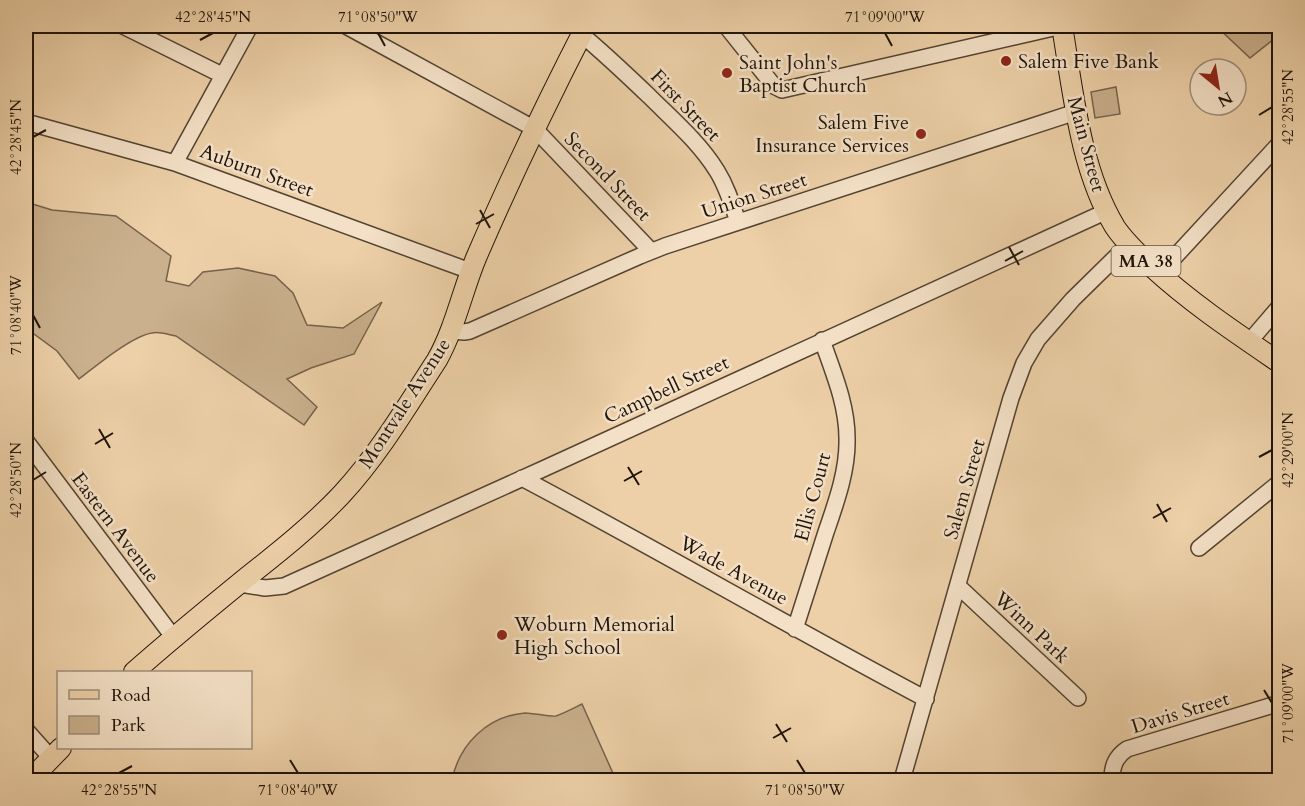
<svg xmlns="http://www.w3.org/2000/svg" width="1305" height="806" viewBox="0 0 1305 806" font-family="Cardo,serif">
<rect width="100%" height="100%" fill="#edd0a8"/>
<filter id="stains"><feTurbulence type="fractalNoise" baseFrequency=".00333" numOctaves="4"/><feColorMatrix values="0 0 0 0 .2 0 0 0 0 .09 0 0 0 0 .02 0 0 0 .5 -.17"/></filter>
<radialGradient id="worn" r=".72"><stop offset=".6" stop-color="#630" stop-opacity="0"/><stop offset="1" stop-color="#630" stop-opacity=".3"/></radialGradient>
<path fill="#cab08d" stroke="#75624b" stroke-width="1.5" d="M1216,26H1279V35L1250,58Z
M1116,87L1120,114L1095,118L1091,92Z
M26,202L52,210L116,216L171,256L166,281L189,286L203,272L238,268L275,276L293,293L307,325L343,328L382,302L354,354L311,368L287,379L317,407L304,425L176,336C169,335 159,331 152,333C132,336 96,366 79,379L57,351L26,328Z
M582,704L616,780H452C459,745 487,716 525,713C533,713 551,717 556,716C565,713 574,708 582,704Z"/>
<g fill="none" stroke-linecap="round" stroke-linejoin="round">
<g stroke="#534331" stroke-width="18">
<path id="minor" d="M123,26L222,75
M346,26L535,129L651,251
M726,26L774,86L782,90L1062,26
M581,34C605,54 627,75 649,96C673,120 699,142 717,171C727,187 732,204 738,222
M26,122L175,163L470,271
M175,163L250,26
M1159,274L1280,143
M451,331L464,332L470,331L640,256L665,246L1076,112
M1249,342L1280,306
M26,441L174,638
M522,478C658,550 790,627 926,699
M1199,548L1280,482
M240,584L265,588L284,586L543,469L1107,211
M958,586L1078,698
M795,629C805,597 816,564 826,532C836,503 848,470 847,438C847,404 833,372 822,340
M26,730L51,758
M902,780L1011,398L1024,363L1038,339L1073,299L1129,244
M1112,780C1112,767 1115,757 1127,749L1280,703"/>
</g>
<g stroke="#201409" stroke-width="22">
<path id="major" d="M1062,26C1073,91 1080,169 1115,227C1125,242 1139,255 1152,267C1191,303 1236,333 1280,363
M134,672C170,640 208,609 246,578C279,552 313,525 342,494C379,454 407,406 437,360C455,328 462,292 476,258C510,179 547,102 586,26
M30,780L61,748"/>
</g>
<use href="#minor" stroke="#f3e0c6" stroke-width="15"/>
<use href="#major" stroke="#edd0a8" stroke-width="20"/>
</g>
<path fill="none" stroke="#201409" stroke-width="2" d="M378,33L385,46M885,33L892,46M200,40L213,33M1259,115L1272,107M33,137L46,130M480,210L490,228M476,224L494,214M1009,247L1019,265M1005,261L1023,251M33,315L40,328M99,429L110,448M95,444L113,433M1259,457L1272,450M628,467L639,485M33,480L46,472M624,481L642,471M1157,504L1167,522M1153,518L1171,508M1264,690L1272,703M776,724L787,742M773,738L791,728M290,760L298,773M797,760L805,773M119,773L132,766"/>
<g fill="#8f2418" stroke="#f3e0c6" stroke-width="2">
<circle cx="1006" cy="61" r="6"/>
<circle cx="727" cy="73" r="6"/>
<circle cx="921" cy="134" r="6"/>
<circle cx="502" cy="635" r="6"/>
</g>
<g text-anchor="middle" stroke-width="5" stroke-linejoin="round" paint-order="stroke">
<rect fill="#f3e0c6" stroke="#5f5142" stroke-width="1.5" x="1111.5" y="246" width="69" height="30" rx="4.5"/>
<g font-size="18" font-weight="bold" fill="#201409">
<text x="1146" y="267">MA 38</text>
</g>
<g font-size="20" fill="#201409" stroke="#f3e0c6" text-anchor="start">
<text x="1018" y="68">Salem Five Bank</text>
<text x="739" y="69">Saint John's<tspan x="739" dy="23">Baptist Church</tspan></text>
<text x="909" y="129" text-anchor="end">Salem Five<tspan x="909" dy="23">Insurance Services</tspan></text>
<text x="514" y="631">Woburn Memorial<tspan x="514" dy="23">High School</tspan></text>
</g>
<g font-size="20" fill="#201409" stroke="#f3e0c6">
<text transform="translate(686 105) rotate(46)" y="7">First Street</text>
<text transform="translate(1087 144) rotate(75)" y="7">Main Street</text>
<text transform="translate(257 170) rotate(20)" y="7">Auburn Street</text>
<text transform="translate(608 176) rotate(46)" y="7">Second Street</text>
<text transform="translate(754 195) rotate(-18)" y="7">Union Street</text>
<text transform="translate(666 389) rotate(-25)" y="7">Campbell Street</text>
<text transform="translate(404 403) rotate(-57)" y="7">Montvale Avenue</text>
<text transform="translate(964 489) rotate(-74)" y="7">Salem Street</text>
<text transform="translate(812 497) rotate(-75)" y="7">Ellis Court</text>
<text transform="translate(116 527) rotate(53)" y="7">Eastern Avenue</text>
<text transform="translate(734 570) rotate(29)" y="7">Wade Avenue</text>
<text transform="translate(1032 627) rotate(43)" y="7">Winn Park</text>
<text transform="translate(1180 712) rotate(-17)" y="7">Davis Street</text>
</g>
</g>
<rect width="1305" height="806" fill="none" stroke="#edd0a8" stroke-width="66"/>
<rect x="57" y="671" width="195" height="78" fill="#f3e0c6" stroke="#9f8e7a" stroke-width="1.5"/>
<rect x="69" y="690" width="30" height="9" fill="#edd0a8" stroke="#9f8e7a" stroke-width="1.5"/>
<text x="111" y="701" font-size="18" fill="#201409">Road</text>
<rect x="69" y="716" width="30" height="18" fill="#cab08d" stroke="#9f8e7a" stroke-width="1.5"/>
<text x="111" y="731" font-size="18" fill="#201409">Park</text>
<g transform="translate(1218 87) rotate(150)"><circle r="28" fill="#f3e0c6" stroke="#9f8e7a" stroke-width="1.5"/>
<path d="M0-4.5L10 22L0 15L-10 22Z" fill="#8f2418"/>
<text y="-9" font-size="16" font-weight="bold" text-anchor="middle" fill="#201409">N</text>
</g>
<rect x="33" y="33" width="1239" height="740" fill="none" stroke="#201409" stroke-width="2"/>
<g font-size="15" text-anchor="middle" fill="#201409">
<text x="213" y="22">42°28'45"N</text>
<text x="378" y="22">71°08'50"W</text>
<text x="885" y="22">71°09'00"W</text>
<text transform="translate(1288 107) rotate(-90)" y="5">42°28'55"N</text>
<text transform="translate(16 137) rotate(-90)" y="5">42°28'45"N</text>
<text transform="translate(16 315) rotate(-90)" y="5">71°08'40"W</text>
<text transform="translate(1288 450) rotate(-90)" y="5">42°29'00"N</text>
<text transform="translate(16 480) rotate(-90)" y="5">42°28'50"N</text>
<text transform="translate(1288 703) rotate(-90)" y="5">71°09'00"W</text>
<text x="119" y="795">42°28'55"N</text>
<text x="298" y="795">71°08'40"W</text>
<text x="805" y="795">71°08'50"W</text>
</g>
<rect width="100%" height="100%" filter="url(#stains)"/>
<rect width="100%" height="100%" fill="url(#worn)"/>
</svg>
